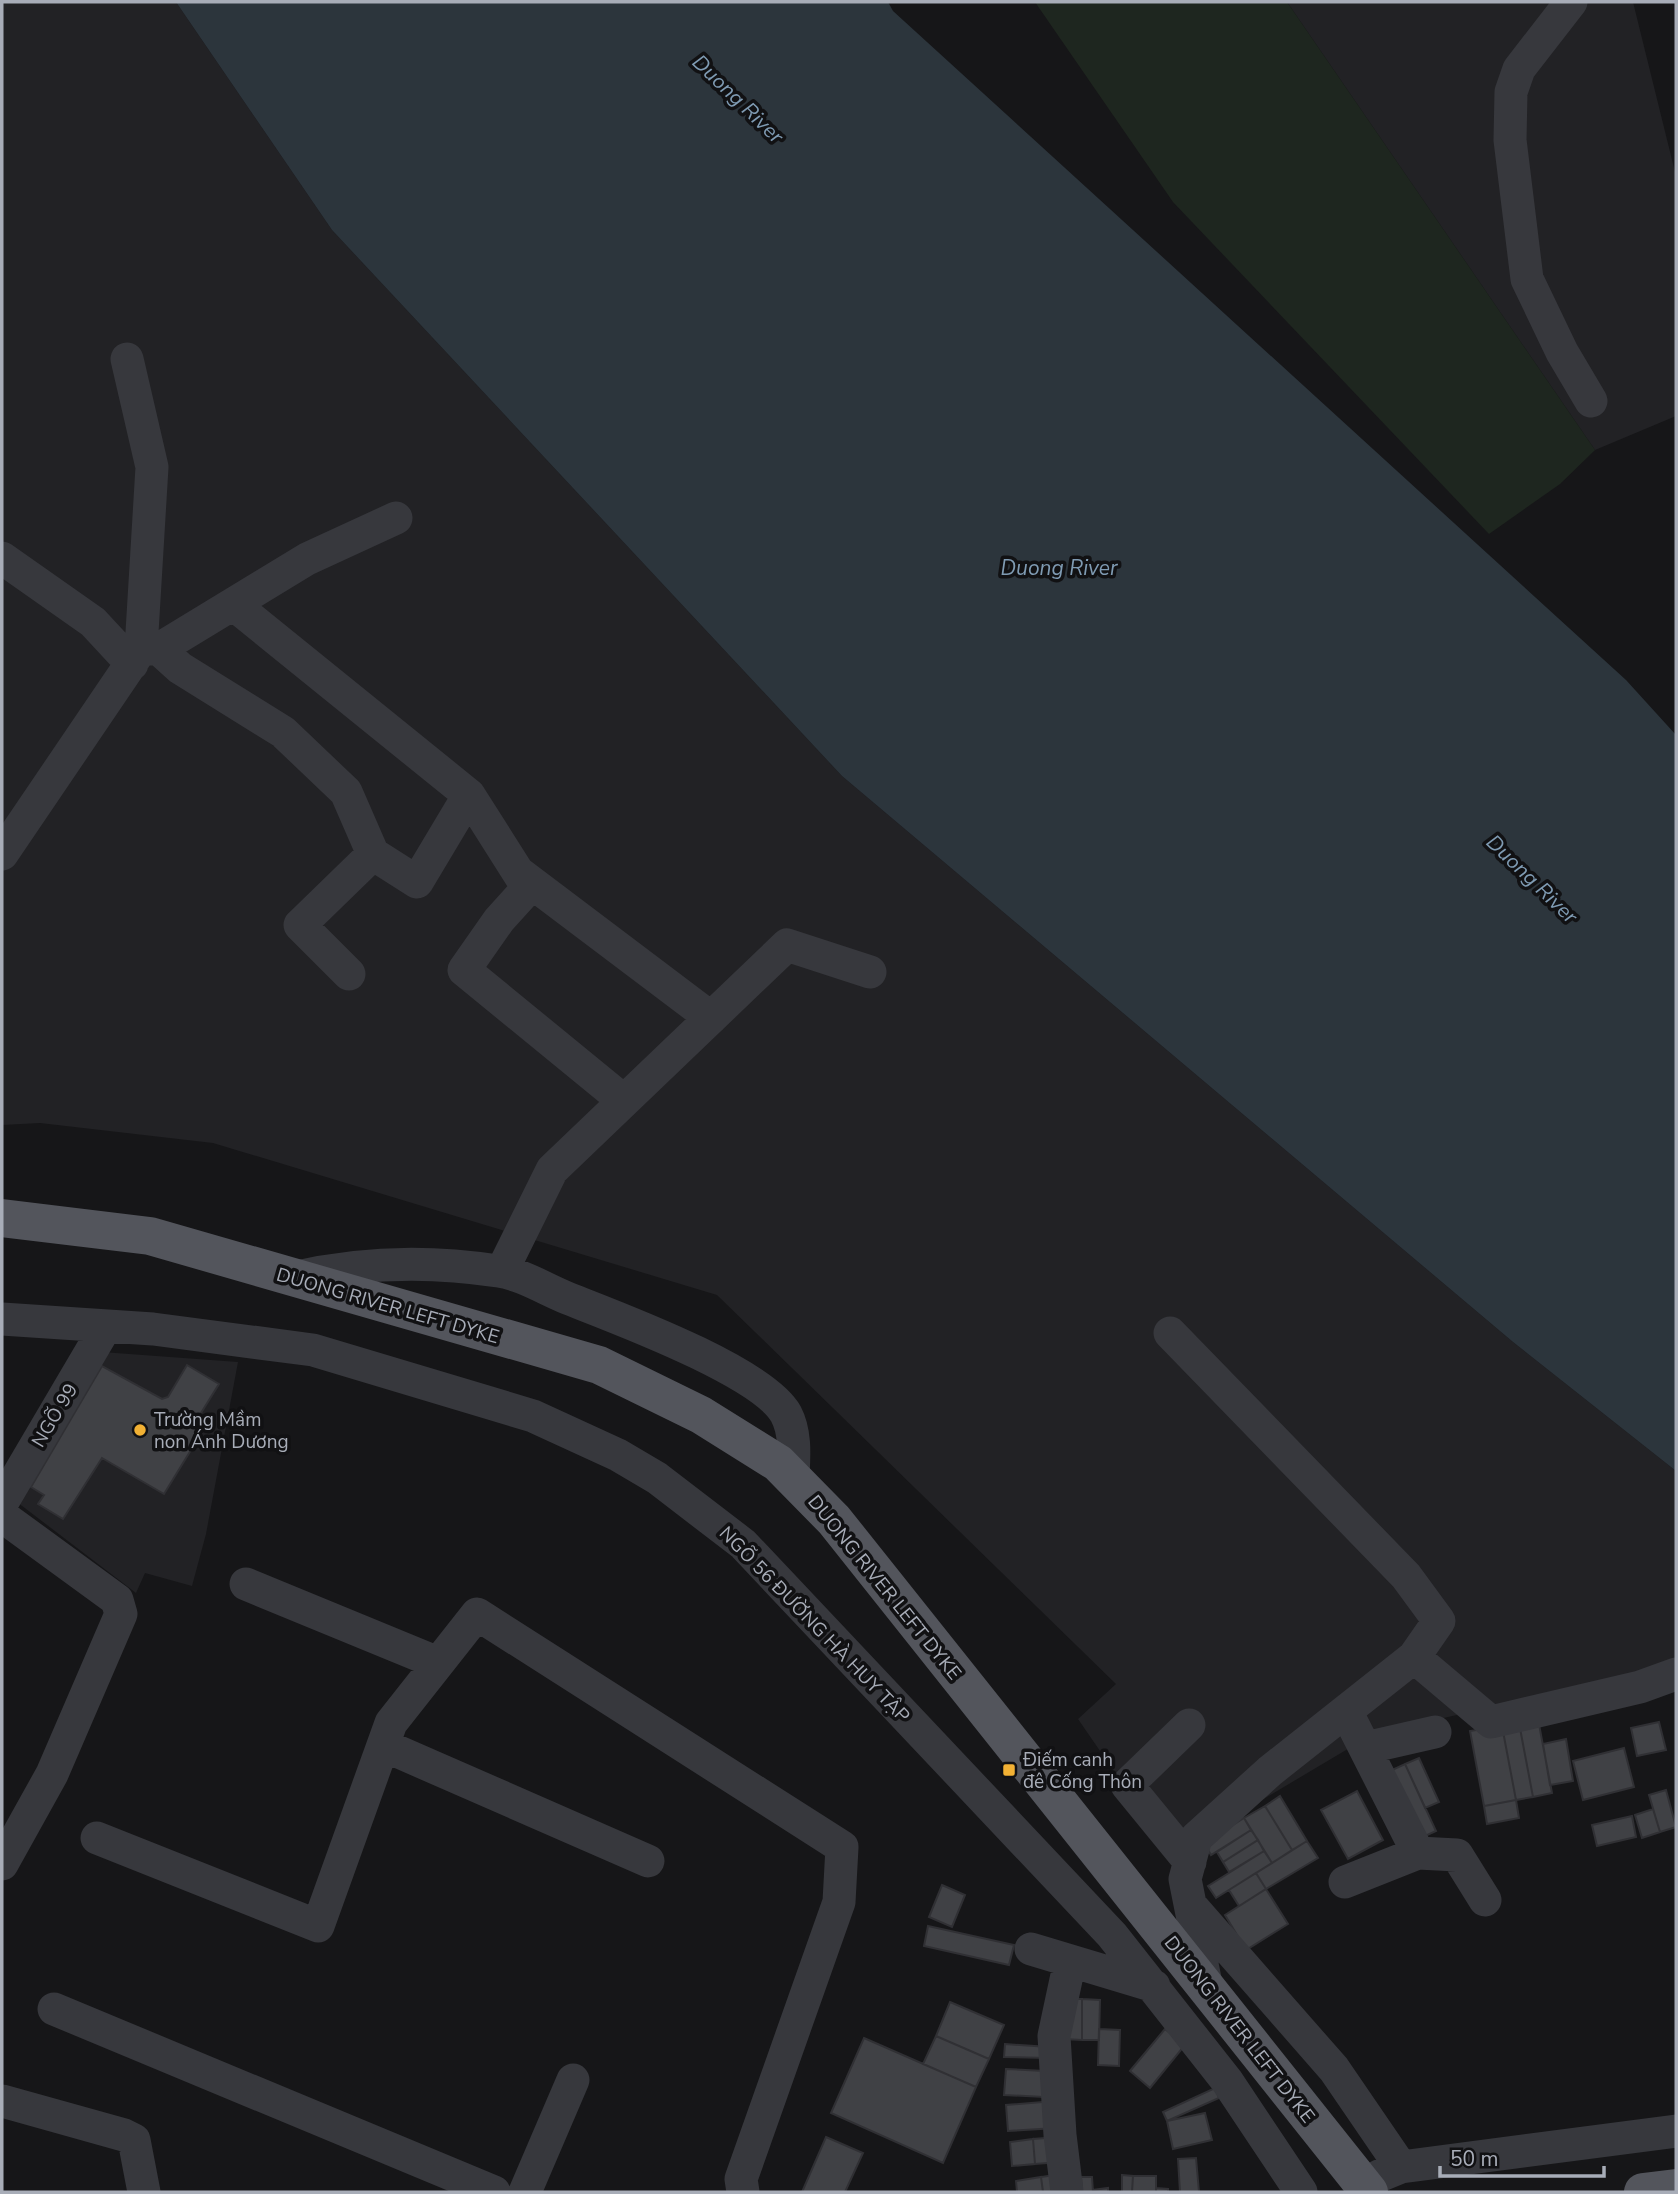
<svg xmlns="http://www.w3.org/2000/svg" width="1678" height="2194" viewBox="0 0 1678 2194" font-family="'Nunito Sans',sans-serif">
<rect width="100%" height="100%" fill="#161618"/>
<path fill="#222225" d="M2,2H176L332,230L842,776L1513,1342L1676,1471V1665L1373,1734L1171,1854L1078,1719L1116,1684L717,1295L213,1143L40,1123L2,1125Z
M1287,2H1633L1676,176V416L1595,450Z
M102,1352L238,1362L206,1534L192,1586L145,1573L136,1593L13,1499Z"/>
<path fill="#1e261f" d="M1035,2H1287L1595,450L1560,484L1489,534L1173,202Z"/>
<path fill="#2c353c" d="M176,2H888L893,11L1626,680L1676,735V1471L1513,1342L842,776L332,230Z"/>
<path fill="#404145" stroke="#303034" stroke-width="2" d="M187,1365L219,1384L201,1413L207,1424L164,1494L102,1458L63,1519L38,1504L44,1495L31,1487L102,1366L162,1399L168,1397Z
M1538,1719L1552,1793L1533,1797L1519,1723Z
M1659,1722L1666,1750L1637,1756L1631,1728Z
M1519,1723L1533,1797L1516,1800L1502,1726Z
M1502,1726L1516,1800L1484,1806L1470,1731Z
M1566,1739L1573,1781L1550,1785L1543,1744Z
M1624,1748L1634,1787L1583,1800L1573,1761Z
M1419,1758L1439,1802L1425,1808L1405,1764Z
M1405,1764L1436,1831L1423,1837L1392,1770Z
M1666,1790L1676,1827L1660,1832L1649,1795Z
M1357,1791L1383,1840L1348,1859L1321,1810Z
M1280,1796L1307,1841L1292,1850L1265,1806Z
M1516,1800L1519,1818L1487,1824L1484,1806Z
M1265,1806L1292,1850L1272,1863L1244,1818Z
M1653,1809L1660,1832L1642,1838L1635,1815Z
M1632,1816L1636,1837L1597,1846L1592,1825Z
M1244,1818L1251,1830L1211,1855L1204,1843Z
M1251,1830L1258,1840L1223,1862L1217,1852Z
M1258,1840L1264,1851L1229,1872L1223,1862Z
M1307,1841L1318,1858L1266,1889L1256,1873Z
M1264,1851L1272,1863L1216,1898L1208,1886Z
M1256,1873L1266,1889L1239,1906L1229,1890Z
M942,1885L965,1895L952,1927L929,1917Z
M1266,1889L1288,1924L1246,1950L1225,1915Z
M928,1926L1014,1945L1009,1965L924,1946Z
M1064,1999H1082V2040L1063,2039Z
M1082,1999L1100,2000L1099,2040H1082Z
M950,2002L1004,2025L989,2059L936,2036Z
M1099,2029L1120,2030L1119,2066L1098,2065Z
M1165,2029L1185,2045L1150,2088L1130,2071Z
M936,2036L989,2059L976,2087L923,2064Z
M864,2038L976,2087L943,2163L831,2113Z
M1005,2044L1049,2047L1048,2058L1004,2057Z
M1006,2069L1045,2071L1044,2097L1004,2095Z
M1215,2088L1219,2098L1167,2121L1163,2112Z
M1054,2101L1056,2128L1008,2131L1006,2105Z
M1205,2113L1212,2140L1173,2149L1167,2121Z
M826,2137L863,2153L845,2192H802Z
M1058,2137L1060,2162L1035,2164L1033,2139Z
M1033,2139L1035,2164L1012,2166L1010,2142Z
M1196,2158L1199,2192H1180L1178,2159Z
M1061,2174L1064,2192H1043L1041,2177Z
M1122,2175L1133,2176L1132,2192H1122Z
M1133,2176H1156V2192H1132Z
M1041,2177L1043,2192H1017L1016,2181Z
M1081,2177H1092L1093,2192H1082Z
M1108,2188V2192H1093V2190Z
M1156,2188L1168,2189V2192H1156Z"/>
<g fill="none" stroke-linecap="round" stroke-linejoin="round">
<path stroke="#37383d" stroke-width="33" d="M1571,2L1519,69L1511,92L1510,140L1527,279L1562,352L1591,401
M127,359L152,467L141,649
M2,558L93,622L132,664
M233,604L469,795L528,888L499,920L464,970L624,1101
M159,649L180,668L283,732L346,792L373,854
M2,854L141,649H159L307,559L396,518
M519,873L711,1018
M349,974L300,925L373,854L417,882L469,795
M502,1271L552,1170L787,945L870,972
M292,1278C360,1262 428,1260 498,1271C521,1274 545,1289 567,1298C615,1317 762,1371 786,1414C796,1433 794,1456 793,1477
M2,1319L153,1329L313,1350L533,1416L618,1455L657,1478L743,1544L1112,1935L1227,2081L1301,2192
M1170,1333L1406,1576L1439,1621L1414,1657L1270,1771L1196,1838L1185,1879L1207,1989
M2,1503L106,1326
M2,1516L117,1600L121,1614L52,1774L2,1864
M246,1584L438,1663
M1414,1657L1491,1722L1640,1687L1676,1674
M1189,1725L1127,1785L1190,1862
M383,1745L648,1861
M1365,1748L1435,1732
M97,1838L318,1926L391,1723L477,1614L842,1847L839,1902L741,2179L743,2192
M1418,1853L1457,1855L1485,1900
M1345,1882L1418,1853L1346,1711
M1192,1907L1334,2069L1401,2167
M1031,1949L1154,1986
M54,2009L494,2192
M2,2101L124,2135L134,2140L144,2192
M1379,2176L1401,2167L1676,2131
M525,2192L573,2080
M1067,2192L1060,2135L1054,2036L1070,1961"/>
<path stroke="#53555c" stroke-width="38" d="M2,1218L150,1236L599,1365L701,1415L778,1463L834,1520L1369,2192
M1643,2192L1676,2188"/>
</g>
<g fill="#f2b134" stroke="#111113" stroke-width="2.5">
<circle cx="140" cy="1430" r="7"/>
<rect x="1002" y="1763" width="14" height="14" rx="3.5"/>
</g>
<g text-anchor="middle" stroke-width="7" stroke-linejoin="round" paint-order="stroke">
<g font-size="19" fill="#a8adb8" stroke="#111113">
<text transform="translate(388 1305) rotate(16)" y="7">DUONG RIVER LEFT DYKE</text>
<text transform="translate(54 1415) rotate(-59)" y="7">NGÕ 99</text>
<text transform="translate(885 1587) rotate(51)" y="7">DUONG RIVER LEFT DYKE</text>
<text transform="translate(815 1624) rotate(46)" y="7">NGÕ 56 ĐƯỜNG HÀ HUY TẬP</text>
<text transform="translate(1240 2029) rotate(52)" y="7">DUONG RIVER LEFT DYKE</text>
</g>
<g font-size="19" fill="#a8adb8" stroke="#111113" text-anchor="start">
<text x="154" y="1426">Trường Mầm<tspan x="154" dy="22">non Ánh Dương</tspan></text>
<text x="1023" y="1766">Điếm canh<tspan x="1023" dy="22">đê Cống Thôn</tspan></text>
</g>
<g font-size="21" font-style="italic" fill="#7f9bb3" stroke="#111113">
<text transform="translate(738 99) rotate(44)" y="7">Duong River</text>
<text x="1059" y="575">Duong River</text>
<text transform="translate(1532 879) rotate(44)" y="7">Duong River</text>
</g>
</g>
<rect width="1678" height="2194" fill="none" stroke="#a8adb8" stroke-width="7"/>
<path d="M1440 2166v10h164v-10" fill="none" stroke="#a8adb8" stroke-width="3.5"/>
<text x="1450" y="2166" font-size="21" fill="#a8adb8" stroke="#111113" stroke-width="5" paint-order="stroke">50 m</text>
</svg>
